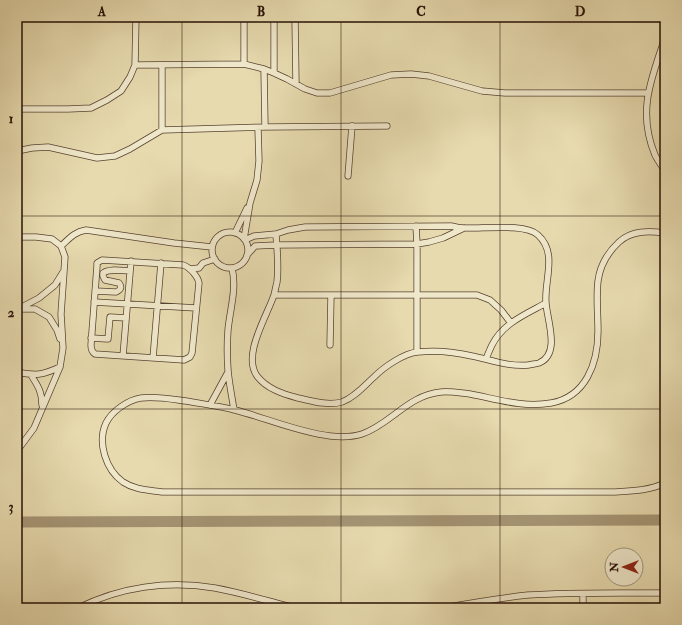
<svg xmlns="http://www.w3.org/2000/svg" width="682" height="625" viewBox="0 0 682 625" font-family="'IM FELL Double Pica',serif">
<rect width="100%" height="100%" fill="#e6daae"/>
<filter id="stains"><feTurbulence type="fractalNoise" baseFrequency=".005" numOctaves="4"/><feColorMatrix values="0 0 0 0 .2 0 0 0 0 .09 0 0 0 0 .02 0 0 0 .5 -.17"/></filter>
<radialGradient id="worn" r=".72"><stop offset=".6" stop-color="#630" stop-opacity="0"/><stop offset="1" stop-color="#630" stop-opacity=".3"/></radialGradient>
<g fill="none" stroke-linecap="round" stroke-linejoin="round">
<path stroke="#a59575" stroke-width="11" d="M17,522L665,520"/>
<g stroke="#574230" stroke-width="7">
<path id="service" d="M244,17V64
M274,17V73
M295,17L296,84
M665,38C651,79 637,112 655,155C658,161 662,166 665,171
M135,65L244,64L264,69L274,73L287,79L305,89L317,93H330L391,75L411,74L429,76L482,91L505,93H648
M264,69L265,127
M17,109H68L91,108L107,100L121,91L130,77L135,65L136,17
M162,130V65
M17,151L32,148L48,147L97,158L115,156L130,149L162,130L265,127L387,126
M348,176L352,126
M416,226L417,244V352
M212 250a18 18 0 1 1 36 0a18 18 0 1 1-36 0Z
M235,233L247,208
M665,233C649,231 632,230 619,242C607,253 600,266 598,281C596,298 598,314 598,331C598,363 586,397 551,403C523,408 497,399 470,394C460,393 451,391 441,392C408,395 391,424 362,434C353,437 340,437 330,436C297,432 266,418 235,410C219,406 202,404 186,401C171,399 156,396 141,398C128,400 112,411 106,423C97,443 106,470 123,482C135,490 149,490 162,492H613C631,491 648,491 665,483
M17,237H36L52,239L61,246L65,257L61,314L63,348L60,367L34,428L17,451
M244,239L250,203L257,180L259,161L258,128
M245,240L254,236L276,234L288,230L305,227L451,226C455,227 460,228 464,228C482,229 525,223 538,235C558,253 544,280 546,303C547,320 561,354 539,363C536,364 532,364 529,365C509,367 491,360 472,356C455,352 436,350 418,352C404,353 384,367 374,377C364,386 355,397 342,402C328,406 312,401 298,398C283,394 267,389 257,376C242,355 267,316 274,295C275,291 276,286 277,282C279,266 277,250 276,234
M61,246C69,239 74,232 86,230L174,243L212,247
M247,255L255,246L276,245L417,244L429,242L443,238L464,228
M102,260L183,265C190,267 198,277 199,283L192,353L190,357L184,360L95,354C92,352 91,349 91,345L97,266V263Z
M232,268C237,289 230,309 228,330C227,343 227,356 228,370C229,383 232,397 234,410
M190,269L199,268L203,263L215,259
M95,291L116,292C121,290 122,287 119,283L105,280L103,276V273C110,268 122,271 130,271
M274,295H477L490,300L501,310L511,323
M94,302L196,308
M20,308L39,298L55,285L63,272
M17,311L19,309H35L49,317L57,330L60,339
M91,338L108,339L110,317L126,318
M330,345L331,295
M123,356L131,261
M153,358L161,263
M486,359C488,354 490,349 492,345C503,323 526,314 546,303
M17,372C36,376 43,375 60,367
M31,375C38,386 42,392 42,405
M210,405L228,372
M583,594V608
M78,608C120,587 168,580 215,588C242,593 268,601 295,608
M441,608C470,603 499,598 528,595C573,592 619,593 665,593"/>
</g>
<use href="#service" stroke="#efe7ca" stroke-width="5.5"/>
</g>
<path fill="none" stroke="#271006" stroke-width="1" stroke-opacity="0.55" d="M182,17V608M341,17V608M500,17V608M17,216H665M17,409H665"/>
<rect width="682" height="625" fill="none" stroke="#e6daae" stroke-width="44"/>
<g transform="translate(624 567) rotate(270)"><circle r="19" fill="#efe7ca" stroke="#9f917c"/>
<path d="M0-3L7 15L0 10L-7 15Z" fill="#8f2418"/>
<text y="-6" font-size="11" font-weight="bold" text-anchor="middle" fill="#271006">N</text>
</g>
<rect x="22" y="22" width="638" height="581" fill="none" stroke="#271006" stroke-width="1.5"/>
<g font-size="13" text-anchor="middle" font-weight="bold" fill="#271006">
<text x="102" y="16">A</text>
<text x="261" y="16">B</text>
<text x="421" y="16">C</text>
<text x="580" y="16">D</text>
<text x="11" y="123">1</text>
<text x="11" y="317">2</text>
<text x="11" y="511">3</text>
</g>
<rect width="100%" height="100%" filter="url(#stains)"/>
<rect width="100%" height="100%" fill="url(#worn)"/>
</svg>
